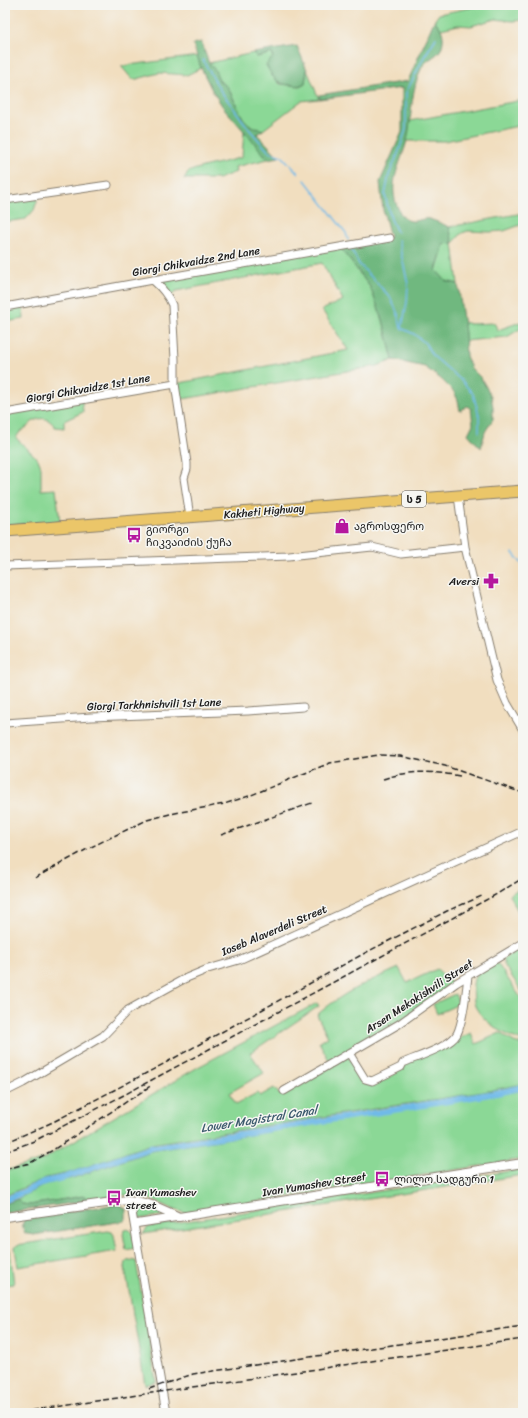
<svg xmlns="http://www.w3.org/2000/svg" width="528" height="1418" viewBox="0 0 528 1418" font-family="Sriracha,'Noto Sans Georgian',sans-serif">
<rect width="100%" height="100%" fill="#f6f6f2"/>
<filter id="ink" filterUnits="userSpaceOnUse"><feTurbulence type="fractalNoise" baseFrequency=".025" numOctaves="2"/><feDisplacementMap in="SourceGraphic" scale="8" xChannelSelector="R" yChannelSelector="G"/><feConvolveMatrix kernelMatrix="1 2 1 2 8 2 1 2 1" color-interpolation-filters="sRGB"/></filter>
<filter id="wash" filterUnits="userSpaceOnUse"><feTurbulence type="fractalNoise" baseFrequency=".012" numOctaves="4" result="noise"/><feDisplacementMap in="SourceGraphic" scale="16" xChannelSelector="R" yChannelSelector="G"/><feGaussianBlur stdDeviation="0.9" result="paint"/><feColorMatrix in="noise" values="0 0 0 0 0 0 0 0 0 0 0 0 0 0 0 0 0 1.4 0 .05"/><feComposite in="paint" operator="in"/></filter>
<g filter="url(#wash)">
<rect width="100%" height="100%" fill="#f1debf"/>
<path fill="#8bd896" stroke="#547a59" d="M484,5H523V20L512,21L495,19L471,26L458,25L441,29L438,24L434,21L439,14Z
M253,53L257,57L273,53L272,76L280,84L300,86L305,83L307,70L319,99L301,101L263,130C238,124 240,108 229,90C227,85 223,85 220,81C217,77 213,68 209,63Z
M198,56L201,68L187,75L159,73L137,79H132L121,66Z
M523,100V125L445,141H406L410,121Z
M244,131L268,159L235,167L236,172L218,179H184L188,172C205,165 224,163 242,157Z
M39,195L34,210L26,219L5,222V200Z
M523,213V224L504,231L489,232L468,231L462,233L453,243L458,284L446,281L436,271L444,244L453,243L449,227Z
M340,247L370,287L383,320L393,360L377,366L177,400L175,384L348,350L322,310L343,300L322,263L176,291L169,298L153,280Z
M23,305L24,319L5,322V307Z
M523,321V327L507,337L465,341L463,322L470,324L494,323L498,330Z
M82,400L83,412L64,421V428L55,427C50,419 43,416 34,421C31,422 30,425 27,427C21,431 20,431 16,438L38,459L41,467V490L56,489L60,522L5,525V441L8,439L5,434V413Z
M523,886V920L509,895Z
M523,946V993L504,965V958Z
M497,963L523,1001V1041C508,1037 484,1023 476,1008C473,1003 474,996 473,990C473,986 473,979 476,975C481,970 491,966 497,963Z
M399,968L407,983L437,969L453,984L405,1018L330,1062L319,1042L328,1037L317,1015C343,992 367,982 399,968Z
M455,994L459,1004L437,1014L433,1004Z
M317,1003L319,1006L250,1053L264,1073L229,1093L236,1104L257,1093L260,1096L274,1088L280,1095L348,1056L365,1084L373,1086L401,1070L404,1064L471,1033L476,1044L500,1033L514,1042L523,1045V1084L483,1092L151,1144L69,1173L46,1178L5,1196V1171L42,1160L198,1067Z
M523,1090V1159L185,1213L175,1210L143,1196L124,1195L92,1200L84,1196L30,1205L22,1204L17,1199L47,1184L73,1178L151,1151L491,1096Z
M523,1169V1175L143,1234L148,1227Z
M136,1203L165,1215L139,1219Z
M127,1229L132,1232L135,1248L126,1250L123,1234L124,1230Z
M108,1231L112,1232L114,1235L117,1251L18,1267L15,1248L17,1245Z
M5,1247L10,1250L14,1284L5,1285Z
M129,1260L136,1261L156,1382L145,1385L125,1267L126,1262Z"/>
<path fill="#70b87f" stroke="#466a4e" d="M434,21C442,26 445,37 442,46C440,56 427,58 422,67C411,88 412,113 408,136C403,161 387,180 397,206C399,210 400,214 403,217C413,226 421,217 429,219C436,221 443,224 449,227L453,243L444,244L436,270L446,281L458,284L465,333L466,356L471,368L481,378L491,396L493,407V419L485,432L481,448L468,434L473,424L471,409L467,406L460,411L458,400L454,392L441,379L425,367L393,360L383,320L370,287L340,247L390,237L383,210L380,182L402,132V88L319,99V95L408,81Z
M201,42L209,63L215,70L220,82L227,86L243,118L252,127L263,130L257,134L279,157L268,159L223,107L213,92L201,68L193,44Z
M297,46L307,70L305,83C300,86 297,86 292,85C277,85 273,78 266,65L273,57L272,53L257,57L253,53Z
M84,1196L92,1200L5,1213V1204L17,1199L22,1204L30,1205Z
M119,1204L126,1209V1219L124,1221L33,1235L25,1233C22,1228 22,1223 25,1218Z"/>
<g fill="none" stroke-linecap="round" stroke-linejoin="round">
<path stroke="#6fbae8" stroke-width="1.5" d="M203,60L220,90L249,129L269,152L282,156L298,173
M305,180L346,233L348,240
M397,232L391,219L385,195L389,175L399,151L406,129V93L424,57L436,38
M398,240L408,284L407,302L402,327
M351,249L359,264L390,297L398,314L401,328L414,334L425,343L432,355L462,381L473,394L479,415V432
M513,553L523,565"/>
<path stroke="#6fbae8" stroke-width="6" d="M5,1200L26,1191L44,1182L63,1178L150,1148L406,1108L502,1092L523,1087"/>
</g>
</g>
<g filter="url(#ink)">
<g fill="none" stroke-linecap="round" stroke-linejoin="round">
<g stroke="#867d6e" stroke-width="9">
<path id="minor" d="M5,200L108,185
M153,280C161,287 168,295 172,305L175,359V384L187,463V469L184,478L190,517
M5,307L153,280L390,238
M5,413L175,384
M458,496L465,547L497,680L507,703L523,730
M5,566L289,556L372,547L401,554L465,547
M5,723L91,717L248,711L303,707
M349,1053L365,1079L372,1081L401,1067L403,1063C416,1057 450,1047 457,1034C464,1020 466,992 468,976
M284,1091L399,1024L456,983L523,943
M5,1092L23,1083L103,1036L128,1010L184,979L208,969L239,960L523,831
M127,1200L131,1206L134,1224L166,1413
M134,1224L179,1217"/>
</g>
<g stroke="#867d6e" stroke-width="10">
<path id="tertiary" d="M5,1217L127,1200C149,1202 160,1208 179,1217L523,1163"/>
</g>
<g stroke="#867d6e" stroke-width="13">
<path id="trunk" d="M5,531L523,491"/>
</g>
<use href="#minor" stroke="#fff" stroke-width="7"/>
<use href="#tertiary" stroke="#fff" stroke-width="8"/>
<use href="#trunk" stroke="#ebc669" stroke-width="11"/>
<path stroke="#1c1c1c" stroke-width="1.5" stroke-dasharray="6 3" stroke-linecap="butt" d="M383,779C409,770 433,771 460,776
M221,835L312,803
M35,878L89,848L147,820L170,814L224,804L249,796L330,763L379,755L400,756L445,766L523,793
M5,1143L53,1122L158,1067L365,953L447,911L482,896
M5,1152L34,1141L122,1096L497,894L523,878
M5,1169L30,1163L53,1150L152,1085
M149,1389L193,1374L523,1326
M14,1413L523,1339"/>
</g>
</g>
<defs>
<g id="shop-bare" transform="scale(1.2)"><path d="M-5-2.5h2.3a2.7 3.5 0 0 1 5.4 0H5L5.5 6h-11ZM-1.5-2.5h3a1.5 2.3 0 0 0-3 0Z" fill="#b5179e" stroke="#f6f6f2" stroke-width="2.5" paint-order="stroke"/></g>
<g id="bus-bare" transform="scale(1.2)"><path d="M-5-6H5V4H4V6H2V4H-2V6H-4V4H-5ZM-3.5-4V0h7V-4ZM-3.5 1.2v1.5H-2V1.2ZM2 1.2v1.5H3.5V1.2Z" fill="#b5179e" stroke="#f6f6f2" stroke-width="2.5" paint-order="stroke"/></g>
<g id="pharmacy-bare" transform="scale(1.2)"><path d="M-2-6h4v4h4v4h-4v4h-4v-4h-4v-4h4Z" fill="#b5179e" stroke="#f6f6f2" stroke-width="2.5" paint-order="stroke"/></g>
</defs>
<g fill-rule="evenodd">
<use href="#shop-bare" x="342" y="526"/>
<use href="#bus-bare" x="134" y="535"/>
<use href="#pharmacy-bare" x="491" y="581"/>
<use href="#bus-bare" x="382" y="1179"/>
<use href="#bus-bare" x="114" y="1198"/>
</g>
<g text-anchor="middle" stroke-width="3" stroke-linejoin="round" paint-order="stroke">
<rect fill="#f6f6f2" stroke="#5d5d5c" stroke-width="1" x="402" y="491" width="24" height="16" rx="3"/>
<g font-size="10" font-weight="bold" fill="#1c1c1c">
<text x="414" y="503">ს 5</text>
</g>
<g font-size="11" fill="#1c1c1c" stroke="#f6f6f2">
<text transform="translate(196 261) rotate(-10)" y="4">Giorgi Chikvaidze 2nd Lane</text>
<text transform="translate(88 388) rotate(-10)" y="4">Giorgi Chikvaidze 1st Lane</text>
<text transform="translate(264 511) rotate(-5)" y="4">Kakheti Highway</text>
<text transform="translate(154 704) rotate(-2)" y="4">Giorgi Tarkhnishvili 1st Lane</text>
<text transform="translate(274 930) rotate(-23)" y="4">Ioseb Alaverdeli Street</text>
<text transform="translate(419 996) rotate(-33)" y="4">Arsen Mekokishvili Street</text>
<text transform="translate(314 1184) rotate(-9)" y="4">Ivan Yumashev Street</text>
</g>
<g font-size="11" fill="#1c1c1c" stroke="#f6f6f2" text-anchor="start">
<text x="354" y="530">აგროსფერო</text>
<text x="146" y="533">გიორგი<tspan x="146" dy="13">ჩიკვაიძის ქუჩა</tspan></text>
<text x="479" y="585" text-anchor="end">Aversi</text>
<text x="394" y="1183">ლილო სადგური 1</text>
<text x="126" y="1196">Ivan Yumashev<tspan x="126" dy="13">street</tspan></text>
</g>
<g font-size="12" font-style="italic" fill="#3d5b6e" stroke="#f6f6f2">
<text transform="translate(259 1119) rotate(-9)" y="4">Lower Magistral Canal</text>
</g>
</g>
<rect width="528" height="1418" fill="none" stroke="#f6f6f2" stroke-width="20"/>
</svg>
